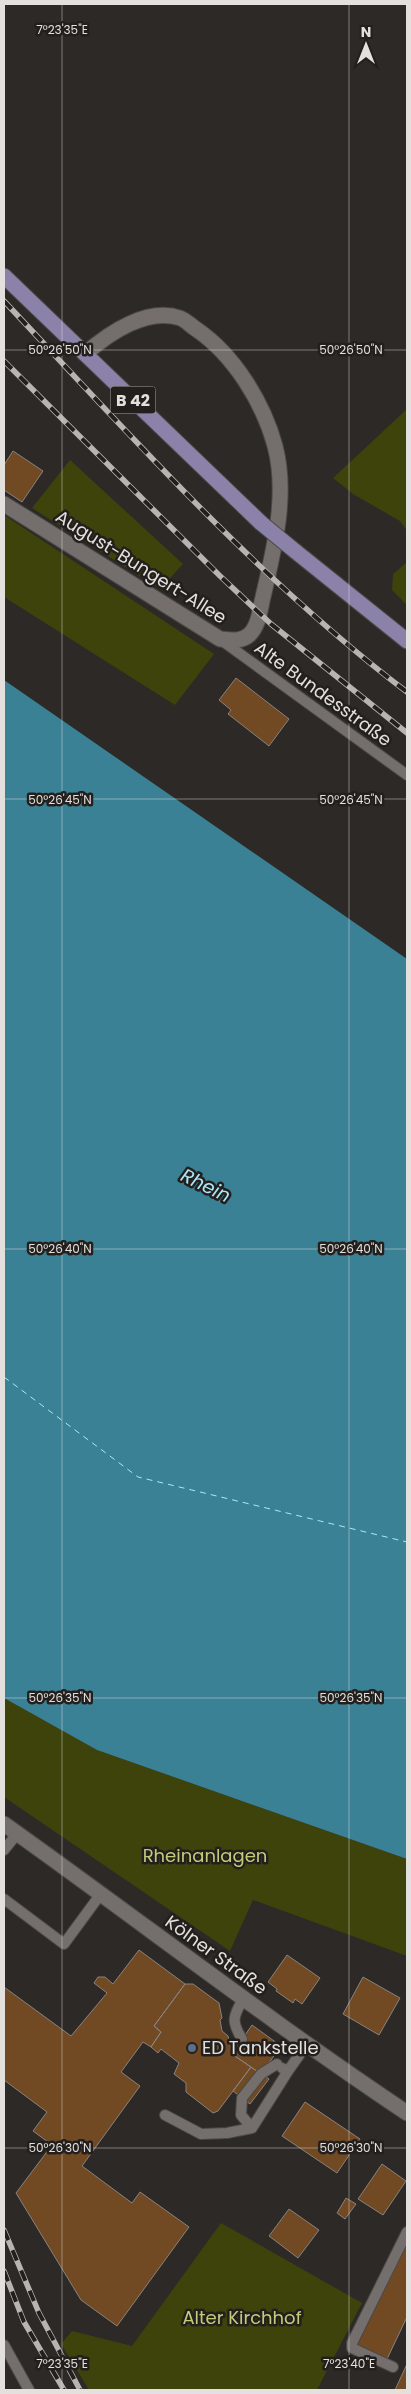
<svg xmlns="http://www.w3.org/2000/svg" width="411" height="2394" viewBox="0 0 411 2394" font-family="Poppins,sans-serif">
<rect width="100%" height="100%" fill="#2d2926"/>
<path fill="#3e430b" d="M407,409V531L400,521L353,494L333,478Z
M70,460L183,564L160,589L32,508Z
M4,515L214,654L175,705L4,597Z
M407,562V605L392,590L393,574Z
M4,1698L97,1750L407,1859V1956L253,1900L230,1951L4,1797Z
M221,2223L362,2303L317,2390H89L61,2344L72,2331L132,2346Z"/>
<path fill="#3b8195" d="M4,680L407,959V1859L97,1750L4,1698Z"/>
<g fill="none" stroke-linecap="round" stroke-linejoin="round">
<path stroke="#ade6f9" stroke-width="1" stroke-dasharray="6 5" stroke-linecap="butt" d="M4,1377L138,1477L407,1542"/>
</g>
<path fill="#714923" stroke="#88837f" d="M13,451L43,471L22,502L4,490V465Z
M236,678L289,719L269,746L228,714L231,710L219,700Z
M139,1950L185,1984L154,2026L161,2032L151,2047L143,2042L121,2072L140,2086L82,2166L132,2203L140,2192L189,2227L117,2326L81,2300L16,2193L52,2145L33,2131L47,2112L4,2080V1987L71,2036L107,1993L94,1983L98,1977H105L113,1984Z
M287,1955L320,1978L302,2004L295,1999L293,2003L276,1991L277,1989L268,1982Z
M363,1977L400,1998L379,2035L343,2014Z
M185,1984H193L219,2003L222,2018L220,2020L222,2031L228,2036L232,2054L251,2067L218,2111L213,2113L186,2092V2083L174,2074L179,2063L161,2049L158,2053L151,2047L161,2032L154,2026Z
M252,2025L281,2046L261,2074L232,2054Z
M251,2067L269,2079L250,2104L233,2091Z
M305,2102L360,2139L337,2173L282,2136Z
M382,2164L406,2181L383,2215L358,2199Z
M346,2198L356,2204L345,2219L337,2213Z
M289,2209L319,2230L298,2258L269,2236Z
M407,2237V2317L387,2359L355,2344Z
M407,2364V2390H395Z"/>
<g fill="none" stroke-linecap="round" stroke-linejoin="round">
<g stroke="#4b4845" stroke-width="12">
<path id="lane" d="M221,640L407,775
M4,1850L17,1834
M4,1899L64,1944L100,1895
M242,2039C231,2021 233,2017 243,1999
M282,2068L288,2071L307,2044
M165,2115L201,2134L227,2133L252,2128L288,2071
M252,2128L241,2115L242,2098L261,2074L277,2064
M4,2345L29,2390
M393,2367L352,2348V2343L407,2232"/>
</g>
<g stroke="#4b4845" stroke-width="17">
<path id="street" d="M4,504L220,639C230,640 241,642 249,635C259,626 260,609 263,597C274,549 288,495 275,446C263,402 234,355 196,329C191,326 186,320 180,318C147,307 109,333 85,354"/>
</g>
<g stroke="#4b4845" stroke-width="17">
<path id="secondary" d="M4,1824C139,1920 269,2021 407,2113"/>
</g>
<g stroke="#4b4845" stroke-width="17">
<path id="primary" d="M4,276L261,523
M295,551L407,641"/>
</g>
<use href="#lane" stroke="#746f6c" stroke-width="10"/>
<use href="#street" stroke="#746f6c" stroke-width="15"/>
<use href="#secondary" stroke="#746f6c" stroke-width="15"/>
<use href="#primary" stroke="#8b82aa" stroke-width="15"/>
<g stroke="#b8b4b2" stroke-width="5.5">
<path id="rail" d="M4,301C132,437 258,579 407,692
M4,361L220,576L271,624L407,733
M4,2230L39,2313L80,2390
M4,2271L24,2322L64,2390"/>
</g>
<use href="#rail" stroke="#231f1c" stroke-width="4" stroke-dasharray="11" stroke-linecap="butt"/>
<g stroke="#4b4845" stroke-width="17" stroke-linecap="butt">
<path id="primary-bridge" d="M261,523L295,551"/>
</g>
<use href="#primary-bridge" stroke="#8b82aa" stroke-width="15"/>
</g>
<path fill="none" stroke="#e3e0de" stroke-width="1" stroke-opacity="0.45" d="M62,4V2390M349,4V2390M4,350H407M4,799H407M4,1249H407M4,1698H407M4,2148H407"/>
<circle fill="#5c6f8a" stroke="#231f1c" stroke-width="2" cx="192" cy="2048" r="5"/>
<g text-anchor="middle" stroke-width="5" stroke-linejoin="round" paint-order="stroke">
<rect fill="#231f1c" stroke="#a9a6a4" stroke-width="1" x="110.5" y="386.5" width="45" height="27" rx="4"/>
<g font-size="16" font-weight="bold" fill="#e3e0de">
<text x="133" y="406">B 42</text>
</g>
<g font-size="18" fill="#e3e0de" stroke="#231f1c">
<text transform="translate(141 567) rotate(32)" y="6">August-Bungert-Allee</text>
<text transform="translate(323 694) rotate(36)" y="6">Alte Bundesstraße</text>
<text transform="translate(216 1955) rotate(36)" y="6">Kölner Straße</text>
</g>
<g font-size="18" fill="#c1cc7a" stroke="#231f1c">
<text x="205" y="1862">Rheinanlagen</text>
<text x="242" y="2324">Alter Kirchhof</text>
</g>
<g font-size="18" fill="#e3e0de" stroke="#231f1c" text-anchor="start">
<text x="202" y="2054">ED Tankstelle</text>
</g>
<g font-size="19" font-style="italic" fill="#ade6f9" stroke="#231f1c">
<text transform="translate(206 1185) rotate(26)" y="7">Rhein</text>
</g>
</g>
<g font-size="12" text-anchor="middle" fill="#e3e0de" stroke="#231f1c" stroke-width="5" stroke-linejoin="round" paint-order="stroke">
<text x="62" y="34">7°23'35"E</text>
<text x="60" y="354">50°26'50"N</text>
<text x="351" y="354">50°26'50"N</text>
<text x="60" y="804">50°26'45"N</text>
<text x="351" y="804">50°26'45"N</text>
<text x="60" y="1253">50°26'40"N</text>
<text x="351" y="1253">50°26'40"N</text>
<text x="60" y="1702">50°26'35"N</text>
<text x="351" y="1702">50°26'35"N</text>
<text x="60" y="2152">50°26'30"N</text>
<text x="351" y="2152">50°26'30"N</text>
<text x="62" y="2368">7°23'35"E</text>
<text x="349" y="2368">7°23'40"E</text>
</g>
<rect width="411" height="2394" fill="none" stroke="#e3e0de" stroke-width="10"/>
<g transform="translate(366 45)" stroke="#231f1c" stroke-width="4" paint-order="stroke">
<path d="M0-4L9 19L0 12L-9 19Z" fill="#e3e0de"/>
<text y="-8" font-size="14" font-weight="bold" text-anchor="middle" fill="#e3e0de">N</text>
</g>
</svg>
